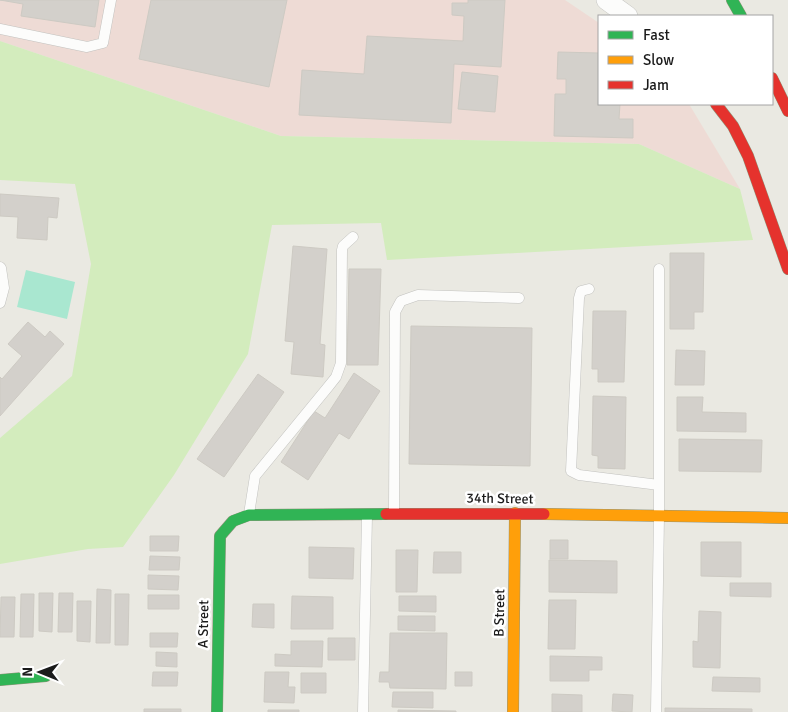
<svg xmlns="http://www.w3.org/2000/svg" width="788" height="712" viewBox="0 0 788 712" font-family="Signika,sans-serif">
<rect width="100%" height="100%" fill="#eae9e2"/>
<path fill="#eedbd5" d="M0,0H565L599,23V104H689L740,189L639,144L281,136L0,41Z"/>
<path fill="#d3ecbd" d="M0,41L281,136L639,144L740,189L753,240L387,260L381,223L272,225L248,354L174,475L123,547L88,549L0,564V438L72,376L91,264L75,184L0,180Z"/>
<path fill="#a9e7d0" d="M26,270L75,282L67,319L17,307Z"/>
<path fill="#d3d0cb" stroke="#cdcac3" d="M0,0H99L95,27L21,16L23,4Z
M151,0H287L269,87L139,59Z
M468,0H505L501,67L454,64L451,123L299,115L302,70L364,74L367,36L463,41L464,16L452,15V3H468Z
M558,52L599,53V104H620L619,119H633V138L554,136L555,94H566V79H557Z
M462,72L498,76L495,112L458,109Z
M0,194L59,198L57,218L48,217L47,240L17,238L18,217L0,216Z
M293,246L327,249L320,344L325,345L323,377L291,374L294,342L285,341Z
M670,253H704L703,312H694V329H670Z
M349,269H381L378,365H347Z
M593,311H626L624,382H598V369H592Z
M28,322L45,337L50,331L64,344L0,416V377L2,379L22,356L8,344Z
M411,326L532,328L530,466L409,464Z
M676,350L705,351L704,385H675Z
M354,373L380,391L349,439L339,433L308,480L281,462L314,411L325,418Z
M258,374L284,392L224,477L197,459Z
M593,396L626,397L625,469L598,468V456L592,455Z
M677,397H703L702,412L746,413V432L677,431Z
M679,439L762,440L761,472L679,471Z
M150,536H179L178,551H150Z
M550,540H568V559H550Z
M701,542H741V577L701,576Z
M309,547L354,548L353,579L309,578Z
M396,550H418L417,592H396Z
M434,552H461V573H433Z
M150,556L180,557L179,570H149Z
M549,560L617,561V593L549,592Z
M148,575L179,576L178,590L148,589Z
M730,583H771V597L730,596Z
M97,589L111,590L110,643H96Z
M39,593H53L52,632L39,631Z
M59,593H73L72,632H58Z
M21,594H34L33,637H20Z
M115,594H129L128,645H115Z
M148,595H179V609H148Z
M292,596L333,597V629H291Z
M399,596H436V612L399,611Z
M1,597H15L14,637H0Z
M549,600H576L575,649H548Z
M77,601H91L90,642L77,641Z
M253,604H274V628L252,627Z
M699,611L721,612L720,668L693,667V641L698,642Z
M398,616H435V631L398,630Z
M150,633H178L177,647H150Z
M390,633H447L446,689L390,688L389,682H379L380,672H389Z
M328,638H355V660H328Z
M291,641H323L322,667L275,666V654L291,655Z
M156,652L177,653V667L156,666Z
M550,656L602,657V670H589V681H550Z
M153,672H178L177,686H152Z
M265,672H289L288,687H295L294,703L264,702Z
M455,672H472V686H455Z
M301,673H326V693H301Z
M713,677L760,678V692L712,691Z
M393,692H433V708L392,707Z
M552,694L582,695V712H552Z
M613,694L633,695L632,712L612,711Z
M665,708L752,709V712H665Z
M144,709H181V712H144Z
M268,710H299V712H268Z
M398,710L456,711V712H398Z"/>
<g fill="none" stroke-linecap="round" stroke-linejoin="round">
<g stroke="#c2c2bf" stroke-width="11">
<path id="lane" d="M0,29L87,47L103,43L111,0
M0,267L1,268L4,288L0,303
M589,289L581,291L579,298L571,471L579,475L659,485
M394,513L395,312L401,301L418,295L519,298
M249,514L255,476L328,387L336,377L341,363L342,250L343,246L353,237
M363,712L367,516
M656,712L659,516V269"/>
</g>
<g stroke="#c2c2bf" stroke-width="20">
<path id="street" d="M606,0L628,16"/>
</g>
<g stroke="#90947a" stroke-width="12">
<path id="fast" d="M732,0L741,16
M0,680L46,676
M217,712L220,536L233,521L249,515L386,514"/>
</g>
<g stroke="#90947a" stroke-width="12">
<path id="slow" d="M544,514L788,518
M513,712L515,513"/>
</g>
<g stroke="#90947a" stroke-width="12">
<path id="jam" d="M772,78L788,111
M716,104L733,126L748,156L788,269
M386,514H544"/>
</g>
<use href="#lane" stroke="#fcfcfb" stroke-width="10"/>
<use href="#street" stroke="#fcfcfb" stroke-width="19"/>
<use href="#fast" stroke="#30b455" stroke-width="11"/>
<use href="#slow" stroke="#ff9f0a" stroke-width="11"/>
<use href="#jam" stroke="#e5322d" stroke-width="11"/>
</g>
<g text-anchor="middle" stroke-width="5" stroke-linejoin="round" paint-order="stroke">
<g font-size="14" fill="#1b1b1b" stroke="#fff">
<text transform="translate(500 498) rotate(1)" y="5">34th Street</text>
<text transform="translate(499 613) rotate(-89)" y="5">B Street</text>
<text transform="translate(203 624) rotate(-89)" y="5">A Street</text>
</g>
</g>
<rect x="598" y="15" width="175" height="90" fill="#ffffff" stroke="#a4a4a4"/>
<rect x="608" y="31" width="25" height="8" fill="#30b455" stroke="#a4a4a4"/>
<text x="643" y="40" font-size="15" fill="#1b1b1b">Fast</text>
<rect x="608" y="56" width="25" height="8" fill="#ff9f0a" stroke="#a4a4a4"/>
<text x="643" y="65" font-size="15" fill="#1b1b1b">Slow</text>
<rect x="608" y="81" width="25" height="8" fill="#e5322d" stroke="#a4a4a4"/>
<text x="643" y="90" font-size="15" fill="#1b1b1b">Jam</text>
<g transform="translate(40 672) rotate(271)" stroke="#ffffff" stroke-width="4" paint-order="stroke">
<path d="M0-4L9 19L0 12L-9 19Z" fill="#1b1b1b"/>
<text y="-8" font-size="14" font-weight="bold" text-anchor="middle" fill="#1b1b1b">N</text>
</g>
</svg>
